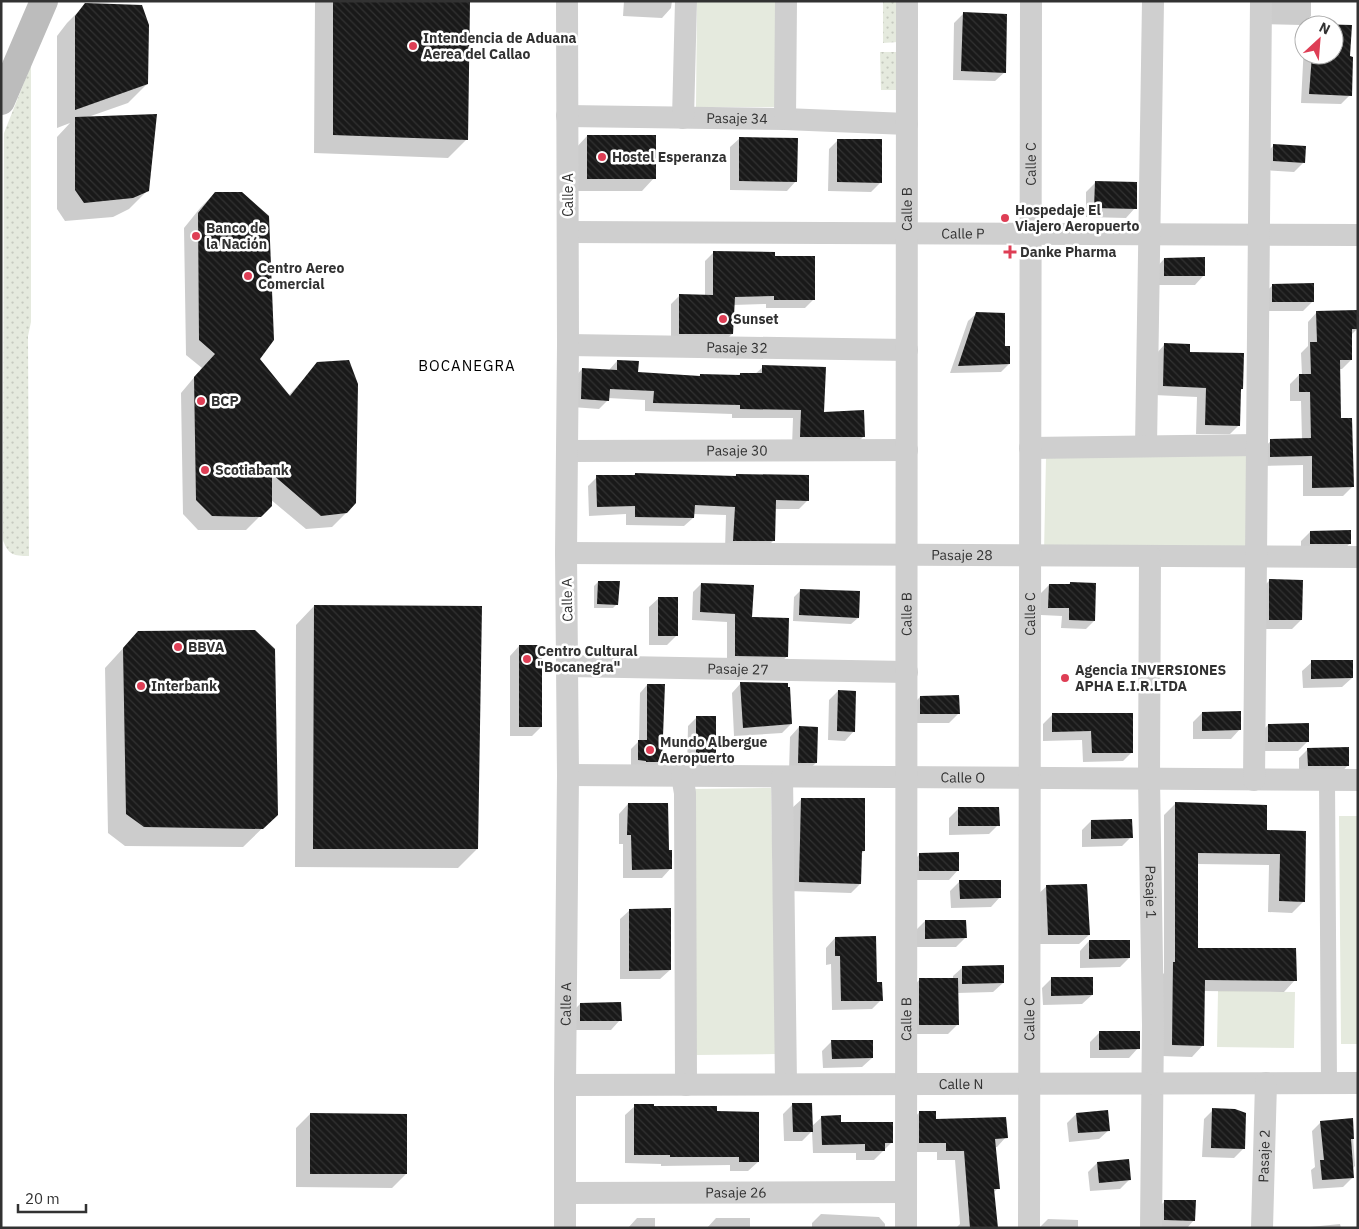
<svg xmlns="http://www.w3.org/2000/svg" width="1359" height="1229" viewBox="0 0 1359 1229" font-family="'IBM Plex Sans',sans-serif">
<defs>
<pattern id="grass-dots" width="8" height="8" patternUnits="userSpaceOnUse" patternTransform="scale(1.25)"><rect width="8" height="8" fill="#e5eade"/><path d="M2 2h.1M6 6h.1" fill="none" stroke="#c5c9bf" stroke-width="1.8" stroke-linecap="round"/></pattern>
<pattern id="building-back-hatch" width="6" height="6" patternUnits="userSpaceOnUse" patternTransform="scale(1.25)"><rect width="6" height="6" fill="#191919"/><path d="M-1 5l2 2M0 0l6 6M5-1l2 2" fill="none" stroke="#323232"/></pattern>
</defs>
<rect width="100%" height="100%" fill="#fff"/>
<path fill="url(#grass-dots)" d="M883,1H899L898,42L883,43Z
M880,52H897L898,90H881Z
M31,65V322L28,336L29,556C14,556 8,555 3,540L4,133Z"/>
<path fill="#e5eade" d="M697,1H777V107H696Z
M1252,455L1254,551L1044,554L1046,458Z
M771,788L776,1054L696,1055L692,789Z
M1339,816H1358V1044H1341Z
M1218,991L1295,992L1294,1048L1217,1047Z"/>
<path fill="#0003" d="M315,1H469L467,139L448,158L314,153Z
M624,1H672L671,8L662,18L623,16Z
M1261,1H1311V16L1301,25L1265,24Z
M86,4L147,84L128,103L88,117L148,190L129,209L113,217L65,221L57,209V137L70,123L57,128V36L67,23Z
M964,13L1005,72L995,81L953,80L954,23Z
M1334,26L1349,58L1350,95L1341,104L1301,103L1304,44V55H1334Z
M587,136L654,178L642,191H575V149Z
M740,138L796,181L787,191L730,190V147Z
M838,140L881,182L871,192L828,191L829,149Z
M1273,146L1304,162L1294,172L1264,170V155Z
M1095,183L1135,208L1126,218L1086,217V192Z
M215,193L258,359L288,396L318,364L347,512L332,527L306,529L270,499V506L246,530H198L183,514L181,393L202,368L186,355L184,228L201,207Z
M714,252L774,257L813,300L805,308H766V304L733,305L732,334L723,342H671V304L680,295L705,296V261Z
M1164,259L1204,275L1195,285H1155V269Z
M1273,285L1313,301L1303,311H1264L1263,294Z
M1317,312L1357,329L1351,335V360L1342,369H1339L1340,419L1352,487L1343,496H1303V465L1261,466V450L1271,441L1302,440L1301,401H1290V384L1299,375H1302L1301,353L1308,346V322Z
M977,313L1004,347L1009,364L1001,372L950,373L968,321Z
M1165,344L1188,353L1242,389L1239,392V425L1230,434H1196L1197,397L1154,395L1156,354Z
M617,361L637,373L699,377L700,375L738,376L740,374H755L763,367L823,413L864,436L855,445L792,446L793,418H732V414L645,411V400L608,398V400L599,409L572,407L574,378L582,369L609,370Z
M635,474L734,478L736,475L807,501L799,509H775L774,540L765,549H725L726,515L693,514V518L684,526L626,525V514L589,516L588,486L597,477L633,476Z
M1310,532L1350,543L1341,553L1301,552V541Z
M1269,581L1301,620L1292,629H1260V590Z
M598,582L617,604L613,608H594V586Z
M1070,583L1094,621L1086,629L1061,628L1062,616L1041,615V593L1049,585H1068Z
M701,584L751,618L787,656L779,665L727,664V622L692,620L693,592Z
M801,590L858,618L851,624L793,621L794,597Z
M659,598L676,636L667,645H649V607Z
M314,606L477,849L458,868L295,867L296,625Z
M138,632L277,814L243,847L125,846L108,833L105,668Z
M519,646L541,727L532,736H510V656Z
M1312,662L1352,678L1342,687L1303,688L1302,671Z
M741,683L791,724L782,733L734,736L732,693Z
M647,685L661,762L653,770L631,767V749L639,741L640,693Z
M838,691L854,731L845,741L828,740L829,700Z
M920,697L959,713L949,723H911V706Z
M1202,713L1240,729L1231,739H1193V722Z
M1131,714L1132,752L1123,761L1083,762L1082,740L1043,741V724L1052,715Z
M697,717L715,762L706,772L687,771L688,726Z
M1268,725L1308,741L1298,751H1259V734Z
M799,727L816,763L806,772H789L790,737Z
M1308,749L1348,765L1339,775H1299V758Z
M802,799L864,851L861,854L860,884L851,893L790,891L792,808Z
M628,804L668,852L671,868L662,878H623V844H619V814Z
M1175,804L1265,831L1305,832L1303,902L1292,913L1268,912L1269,865L1197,864L1196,949L1295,980L1284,992L1204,991L1203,1045L1192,1057L1161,1056L1162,975L1164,973V815Z
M958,809L998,825L989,834L949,835V818Z
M1091,821L1131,837L1122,846L1082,847V830Z
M920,854L958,870L949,880H911V863Z
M960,881L1000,897L991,907L951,908L950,891Z
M1047,886L1089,935L1079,944H1039L1037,895Z
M630,910L670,970L660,979H620V919Z
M925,921L965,938L956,947H916V930Z
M835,938L876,983L881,1000L872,1009L832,1010L831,964L826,965V948Z
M1089,941L1129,958L1120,967L1080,968V951Z
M963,967L1003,983L993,992L957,993L958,1024L948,1034H910L911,989L920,979H953V976Z
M1051,979L1092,995L1082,1004L1043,1005L1042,988Z
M580,1004L620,1020L611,1030H571V1013Z
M1100,1032L1138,1048L1129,1058H1090V1042Z
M831,1042L872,1058L862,1067L823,1068L822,1051Z
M792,1105L811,1127L822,1117L892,1142L874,1160H856V1153H813L812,1131L802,1141H784L783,1114Z
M635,1106L715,1113L758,1162L748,1171H730V1165L661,1166V1164L625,1163V1115Z
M1213,1110L1243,1149L1234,1158L1202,1157L1204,1119Z
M920,1112L935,1120L1006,1137L997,1147H994L998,1188L993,1193L996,1228H956L960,1224L955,1160H937V1152H910V1121Z
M310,1114L406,1174L392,1188L296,1187V1128Z
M1076,1114L1109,1130L1099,1139L1069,1142L1067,1123Z
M1352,1120L1355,1166L1352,1169L1353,1177L1343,1187L1313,1189L1311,1170L1315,1167L1312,1131L1321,1122Z
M1097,1163L1130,1179L1120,1189L1090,1191L1088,1172Z
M1165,1201L1194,1220L1187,1228H1155L1156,1210Z
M821,1214L879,1217L885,1224V1228H812V1223Z
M637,1218H655V1228H628Z
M716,1218H750V1228H707Z
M1048,1219L1078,1220V1228H1039Z
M1340,1224L1341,1228H1309L1310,1227Z"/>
<path fill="url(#building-back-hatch)" d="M333,1H470L468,140L333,135Z
M85,3L142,5L149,25L148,84L75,110V16Z
M963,12L1007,14L1006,73L961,71Z
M1313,24L1352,25L1350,56L1353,57L1352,96L1309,94L1312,55H1334V25H1313Z
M157,114L149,191L133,198L84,203L75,190V117Z
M587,135H656V179H587Z
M739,137L798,138L797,182L739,181Z
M837,139H882V183L837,182Z
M1273,144L1306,146L1305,163L1273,161Z
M1095,181L1137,182V209L1094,208Z
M215,192H242L269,216L274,340L260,359L290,396L317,362L349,360L358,384L356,503L347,513L321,516L272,474V506L261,517L212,516L196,500L194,377L215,354L199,340L198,213Z
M713,251L775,252V256H815V300H774V296L735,297L733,334H679V294L713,295Z
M1205,257V276H1164V258Z
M1314,283V302H1272V284Z
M1358,310V329H1352V360H1340L1341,418H1352L1354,487L1312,488V456L1270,457V439L1311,438L1310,392H1299V374H1311L1310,342H1317L1316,311Z
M976,312L1005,313V346H1010V364L958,366Z
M1164,343L1190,344V352L1244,353L1243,389H1241L1240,426L1205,425L1206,388L1163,386Z
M617,360L639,361L638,372L700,376V374L740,375V373H762V365L826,367L824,412L864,410L865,437H800L801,410L740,409V405L653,403L654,391L610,389L609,401L581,399L582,368L617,370Z
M635,473L736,476V474L809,475V501L776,500L775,541H733L735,507L695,505L694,518L635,517V506L597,507L596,475H635Z
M1351,530V544H1310V531Z
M1269,579L1303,580L1302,620H1269Z
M598,581H620L618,605L597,604Z
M1070,582L1096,583L1095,621L1069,620V608H1048L1049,584H1070Z
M701,583L754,585L752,617L789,618L788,657L735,656V614L700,612Z
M800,589L860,591L859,618L799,615Z
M658,597H678V636H658Z
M314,605L482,606L478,849H313Z
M255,630L275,649L278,815L263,829L144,827L126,814L123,648L138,631Z
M519,645H542V727H519Z
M1311,660H1353V678L1311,679Z
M740,682L788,683V687H790L792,724L743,728Z
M647,684H665L662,762H646V761L638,760V740H647Z
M838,690L856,691L855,732L837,731Z
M959,695L960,714H920V696Z
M1241,711V730L1202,731V712Z
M1052,713H1133V753H1092L1091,731L1052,732Z
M696,716H716V763H696Z
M1309,723V742H1268V724Z
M799,726L818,727L817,763H798Z
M1349,747V766H1308L1307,748Z
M801,798H865V851H862L861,884L799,882Z
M1175,802L1267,805V830L1306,831L1305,902L1279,901L1280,854L1198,853V948H1296L1297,981L1205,980L1204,1046L1172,1045L1173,962H1175Z
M628,803H668L669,850H672V869L632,870L631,835H627Z
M958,807H999L1000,826H958Z
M1132,819L1133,838L1091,839V820Z
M959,852V871H919V853Z
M959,880H1001V898L960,899Z
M1087,884L1090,935H1048L1046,885Z
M671,908V970L629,971V909Z
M925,920H966L967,938L925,939Z
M876,936L877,982H882L883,1001H841L840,956H835V937Z
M1089,940H1130V958L1089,959Z
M1004,965V983L962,984V966Z
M1051,977H1093V995L1051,996Z
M919,978H958L959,1025H919Z
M621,1002L622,1021H580V1003Z
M1099,1031H1140V1049L1099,1050Z
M831,1040H873V1058L832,1059Z
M792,1103H812L813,1132H793Z
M634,1104H654V1106H717V1111L759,1112V1162H739V1157H670V1155H634Z
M1212,1108L1235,1109L1246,1113L1245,1149L1211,1148Z
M1108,1110L1110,1131L1078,1133L1076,1113Z
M919,1111H936V1119L1006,1117L1008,1138L995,1139L1000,1189H994L998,1228H970L964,1151H946V1143H919Z
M310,1113L407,1114V1174H310Z
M841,1115V1122H893V1143H885V1151H865V1144L822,1145L821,1116Z
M1353,1118L1354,1139H1351L1354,1178L1322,1180L1320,1160H1324L1320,1121Z
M1129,1159L1131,1180L1099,1183L1097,1162Z
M1164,1200H1196L1195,1221L1164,1220Z"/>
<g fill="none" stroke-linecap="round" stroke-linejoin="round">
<path stroke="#cfcfcf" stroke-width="16" d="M1327,780L1329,1083"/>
<g stroke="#cfcfcf" stroke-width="22">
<path id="s1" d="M567,116L785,119L907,124"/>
<path d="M683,118L686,1"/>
<path d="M785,119L786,1"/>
<path id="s2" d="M568,232L1358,235"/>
<path id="s3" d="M568,345L907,350"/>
<path d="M1146,446L1153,1"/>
<path d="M1030,448L1257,445"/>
<path id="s4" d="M567,451L907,450"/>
<path id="s5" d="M566,553L1358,557"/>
<path id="s6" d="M1150,556L1149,779L1153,1025L1151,1228"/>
<path id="s7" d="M568,666L907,672"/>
<path id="s8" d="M568,775L1358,780"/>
<path d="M682,776L685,793L686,1085"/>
<path d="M782,777L786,1084"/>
<path d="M1254,780L1261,1"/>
<path id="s9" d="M565,1085L1358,1083"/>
<path id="s10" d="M565,1193L906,1192"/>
<path id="s11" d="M565,1228V1085L568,775L566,553L568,345L567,1"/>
<path id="s12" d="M906,1228L907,1"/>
<path id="s13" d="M1029,1228L1031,1"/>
<path id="s14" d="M1262,1228L1266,1083"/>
</g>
<path stroke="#bcbcbc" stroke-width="28" d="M1,101L44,1"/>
</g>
<g fill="#de3e55" stroke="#fff" stroke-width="2">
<circle cx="413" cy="46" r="5"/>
<circle cx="602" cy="157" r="5"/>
<circle cx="1005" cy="218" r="5"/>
<circle cx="196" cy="236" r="5"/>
<path d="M1007.5 244.5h5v5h5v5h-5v5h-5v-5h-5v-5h5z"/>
<circle cx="248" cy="276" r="5"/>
<circle cx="723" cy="319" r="5"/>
<circle cx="201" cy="401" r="5"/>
<circle cx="205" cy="470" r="5"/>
<circle cx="178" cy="647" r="5"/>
<circle cx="527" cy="659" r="5"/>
<circle cx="1065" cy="678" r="5"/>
<circle cx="141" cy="686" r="5"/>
<circle cx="650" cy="750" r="5"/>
</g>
<g text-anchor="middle" stroke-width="5" stroke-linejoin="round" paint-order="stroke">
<g font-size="14" font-weight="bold" fill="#323232" stroke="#fff" text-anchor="start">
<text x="423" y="43">Intendencia de Aduana<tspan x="423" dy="16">Aerea del Callao</tspan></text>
<text x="612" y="162">Hostel Esperanza</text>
<text x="1015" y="215">Hospedaje El<tspan x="1015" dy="16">Viajero Aeropuerto</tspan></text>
<text x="206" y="233">Banco de<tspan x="206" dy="16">la Nación</tspan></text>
<text x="1020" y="257">Danke Pharma</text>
<text x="258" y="273">Centro Aereo<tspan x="258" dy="16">Comercial</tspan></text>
<text x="733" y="324">Sunset</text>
<text x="211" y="406">BCP</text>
<text x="215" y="475">Scotiabank</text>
<text x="188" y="652">BBVA</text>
<text x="537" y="656">Centro Cultural<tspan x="537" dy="16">"Bocanegra"</tspan></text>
<text x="1075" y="675">Agencia INVERSIONES<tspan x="1075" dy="16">APHA E.I.R.LTDA</tspan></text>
<text x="151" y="691">Interbank</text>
<text x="660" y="747">Mundo Albergue<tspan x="660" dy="16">Aeropuerto</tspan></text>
</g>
<g font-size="14" fill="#323232" stroke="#fff">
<text dy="5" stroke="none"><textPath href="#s1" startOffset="170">Pasaje 34</textPath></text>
<text dy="5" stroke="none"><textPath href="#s13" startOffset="1064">Calle C</textPath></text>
<text transform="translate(568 195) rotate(-90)" y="5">Calle A</text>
<text dy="5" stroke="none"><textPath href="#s12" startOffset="1019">Calle B</textPath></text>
<text dy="5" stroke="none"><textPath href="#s2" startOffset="395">Calle P</textPath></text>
<text dy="5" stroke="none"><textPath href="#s3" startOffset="169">Pasaje 32</textPath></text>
<text dy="5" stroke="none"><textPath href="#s4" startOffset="170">Pasaje 30</textPath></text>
<text dy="5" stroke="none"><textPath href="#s5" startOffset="396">Pasaje 28</textPath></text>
<text transform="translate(567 600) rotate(-91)" y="5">Calle A</text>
<text dy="5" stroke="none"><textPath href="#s12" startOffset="614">Calle B</textPath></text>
<text dy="5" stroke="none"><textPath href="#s13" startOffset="614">Calle C</textPath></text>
<text dy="5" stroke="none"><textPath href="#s7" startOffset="170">Pasaje 27</textPath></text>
<text dy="5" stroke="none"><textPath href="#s8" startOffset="395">Calle O</textPath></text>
<text dy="5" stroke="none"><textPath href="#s6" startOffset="336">Pasaje 1</textPath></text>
<text dy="5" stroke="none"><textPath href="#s11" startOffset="224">Calle A</textPath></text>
<text dy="5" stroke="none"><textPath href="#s12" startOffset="209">Calle B</textPath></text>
<text dy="5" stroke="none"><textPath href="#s13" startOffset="209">Calle C</textPath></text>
<text dy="5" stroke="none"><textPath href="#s9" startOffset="396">Calle N</textPath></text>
<text dy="5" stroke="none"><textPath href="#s14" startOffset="72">Pasaje 2</textPath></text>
<text dy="5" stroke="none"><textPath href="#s10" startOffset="171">Pasaje 26</textPath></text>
</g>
<g font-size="15" letter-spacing="1" fill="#000" stroke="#fff">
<text x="467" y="371">BOCANEGRA</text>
</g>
</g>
<rect width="1359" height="1229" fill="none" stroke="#323232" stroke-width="5"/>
<g transform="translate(1319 40) rotate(26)"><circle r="24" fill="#ffffff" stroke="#adadad"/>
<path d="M0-4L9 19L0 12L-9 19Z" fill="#de3e55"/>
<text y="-8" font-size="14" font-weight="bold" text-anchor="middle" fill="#323232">N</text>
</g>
<path d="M18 1204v8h68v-8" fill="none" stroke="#323232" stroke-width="2.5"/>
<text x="25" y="1204" font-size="15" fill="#323232" stroke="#ffffff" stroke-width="4" paint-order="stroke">20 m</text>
</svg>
